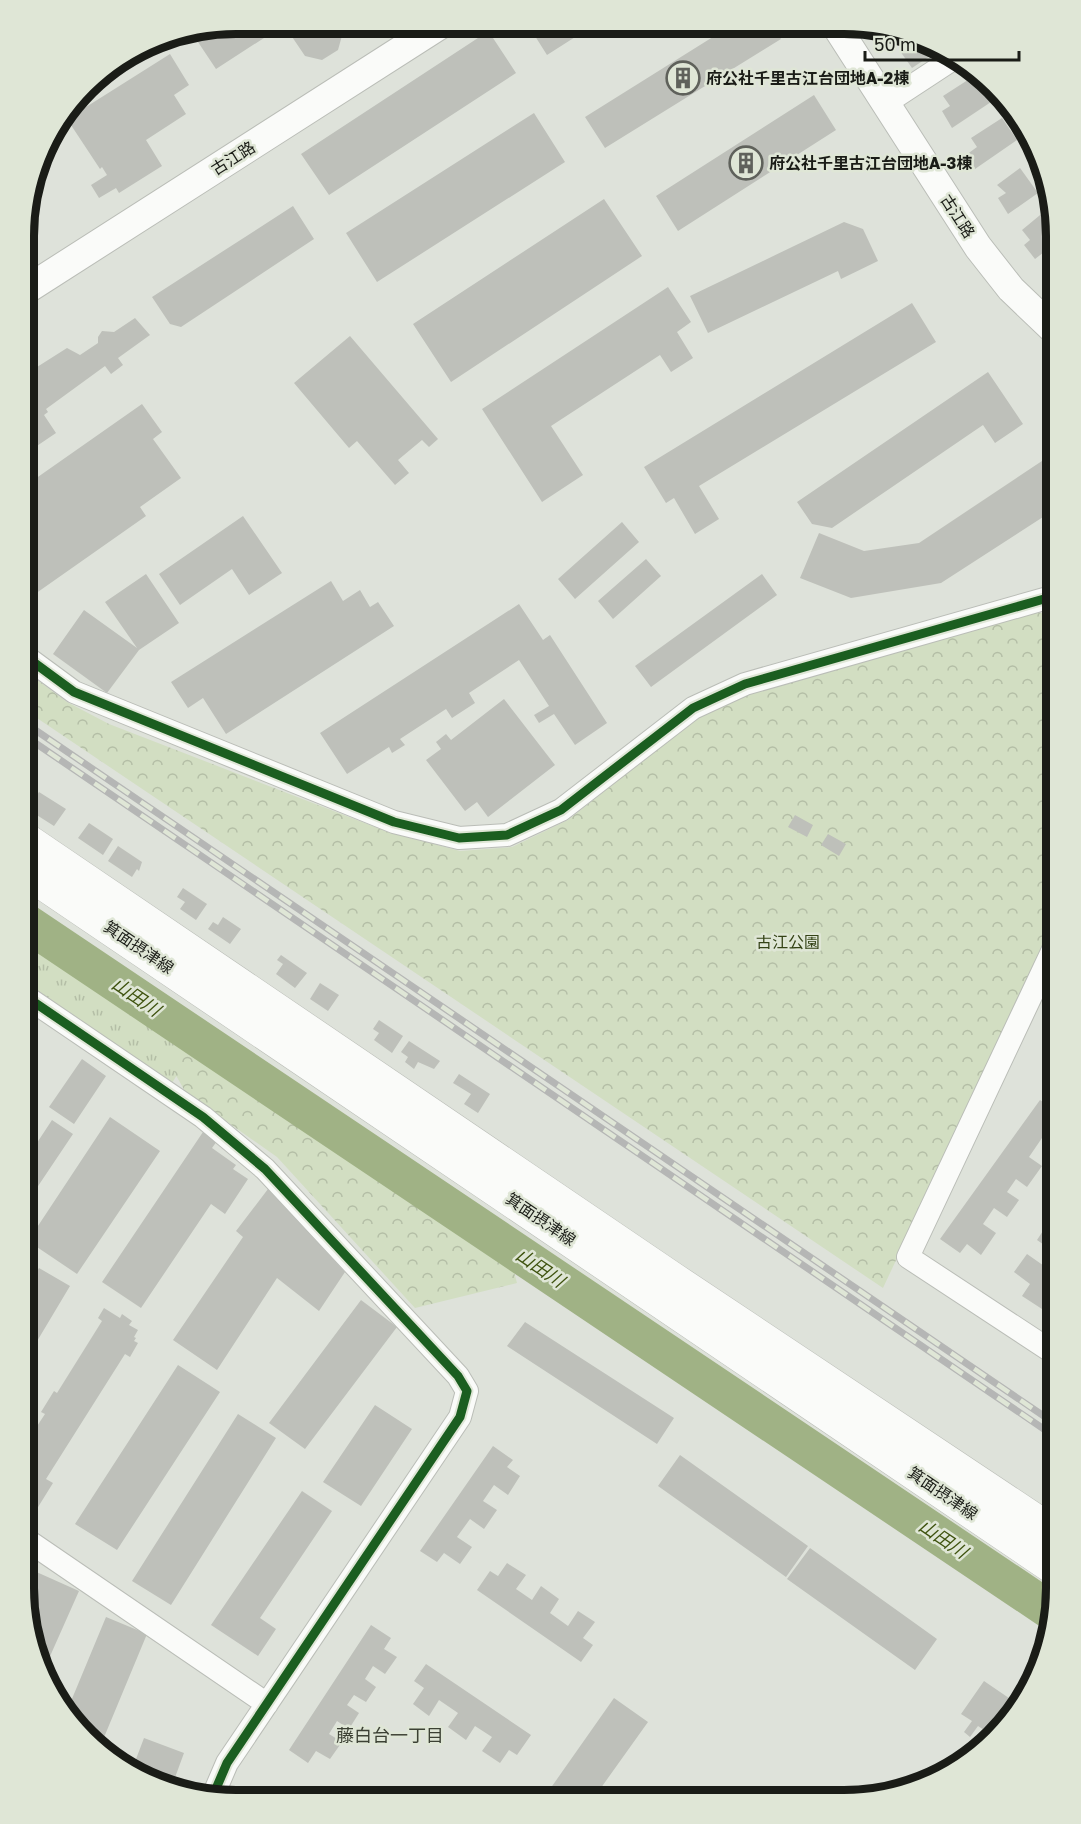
<svg xmlns="http://www.w3.org/2000/svg" width="1081" height="1824" viewBox="0 0 1081 1824" font-family="'Golos Text','Noto Sans JP',sans-serif">
<defs>
<pattern id="grass-tufts" width="24" height="20" patternUnits="userSpaceOnUse" patternTransform="scale(1.5)"><rect width="24" height="20" fill="#d2dec2"/><path d="M3 7l-1-3M5 7V3M7 7l1-3M15 17l-1-3M17 17v-4M19 17l1-3" fill="none" stroke="#b4bea6"/></pattern>
<pattern id="forest-crowns" width="20" height="18" patternUnits="userSpaceOnUse" patternTransform="scale(1.5)"><rect width="20" height="18" fill="#d2dec2"/><path d="M2 6a3 3 0 1 1 6 0M12 15a3 3 0 1 1 6 0" fill="none" stroke="#b4bea6"/></pattern>
</defs>
<rect width="100%" height="100%" fill="#dee2da"/>
<path fill="url(#grass-tufts)" d="M25,938L193,1049L172,1083L25,984Z"/>
<path fill="url(#forest-crowns)" d="M1028,610L1050,615L1057,623V917L883,1288L25,710V671L67,702L109,724L388,832L460,851L512,847L568,820L698,717L750,693Z
M181,1052L212,1062L513,1268L517,1283L415,1308L277,1157L186,1093L174,1072Z"/>
<g fill="none" stroke-linecap="round" stroke-linejoin="round">
<path stroke="#a0b285" stroke-width="38" d="M25,922L1054,1613"/>
</g>
<path fill="#bec0ba" d="M237,24H338L343,32L338,50L322,60L305,56L284,25L216,69L192,33Z
M528,25H594L547,55Z
M732,25L773,26L781,39L605,148L585,117Z
M481,36L493,38L516,73L329,195L301,154Z
M906,40L936,52L912,68L900,51L909,45Z
M170,54L189,85L174,95L186,114L146,140L162,166L119,193L116,188L99,198L91,185L107,175L102,167L100,169L67,119Z
M974,76L991,102L952,128L942,111L950,106L943,96Z
M814,95L836,130L678,231L656,196Z
M534,113L565,162L377,282L346,233Z
M1002,118L1017,140L975,169L966,155L977,147L971,138Z
M1020,168L1038,193L1008,214L998,198L1006,193L997,185Z
M604,199L642,256L451,382L413,324Z
M293,206L314,239L181,327L170,324L152,297Z
M1051,206L1057,242L1035,259L1024,245L1030,240L1022,230Z
M844,222L863,229L878,261L841,279L838,271L708,333L690,296Z
M668,287L691,322L677,332L693,358L671,372L660,355L551,426L583,475L542,502L482,409Z
M912,303L936,342L699,486L719,519L695,534L674,498L666,503L644,467Z
M135,318L150,335L118,358L123,365L111,374L105,366L46,409L48,412L44,415L56,433L25,454L26,374L67,348L80,355L98,343V337L102,331L114,332Z
M350,336L438,439L429,447L422,440L398,460L409,473L395,485L357,441L349,448L294,383Z
M988,372L1023,424L995,443L983,425L832,528L812,524L797,502Z
M142,404L162,432L153,439L181,478L140,507L146,516L25,601V486Z
M1057,451V508L941,583L851,598L800,578L819,533L864,551L919,543Z
M243,516L282,573L249,595L232,569L180,605L159,574Z
M622,522L639,542L575,599L558,579Z
M646,559L661,576L613,619L598,601Z
M146,574L179,623L139,650L107,693L53,654L84,610L137,648L105,602Z
M762,574L777,595L651,687L635,666Z
M331,581L343,601L360,590L370,607L378,602L394,626L226,734L203,698L188,708L171,682Z
M519,604L543,640L550,635L607,723L575,745L554,714L539,723L534,715L549,706L519,660L469,693L475,703L452,718L446,709L400,739L405,745L392,753L389,747L347,774L320,733Z
M504,699L555,765L488,817L477,802L465,811L426,760L441,749L436,742L446,734L451,740Z
M39,792L66,809L54,826L32,812L38,803L34,800Z
M795,815L813,825L807,837L788,827Z
M89,823L113,839L103,855L78,838Z
M828,834L846,844L839,856L821,845Z
M118,846L142,862L139,871L137,869L132,877L108,861Z
M183,888L207,904L196,920L180,909L185,902L177,897Z
M223,917L241,929L230,944L208,929L213,922L218,925Z
M281,955L307,973L295,988L276,974L283,964L277,960Z
M320,983L339,995L328,1011L310,999Z
M379,1020L403,1036L392,1053L374,1040L379,1033L373,1029Z
M409,1041L440,1061L434,1069L418,1062L414,1069L405,1062L408,1057L401,1052Z
M82,1059L106,1076L74,1124L49,1107Z
M459,1074L490,1094L478,1113L464,1104L471,1094L453,1083Z
M1040,1100L1057,1112L1052,1122L1057,1126V1145L1055,1147L1042,1138L1029,1157L1042,1166L1027,1187L1016,1179L1007,1192L1019,1200L1007,1217L994,1208L983,1224L996,1233L981,1255L967,1244L960,1253L940,1239Z
M110,1117L160,1151L77,1274L28,1241Z
M52,1120L73,1134L24,1207L25,1161Z
M203,1132L217,1141L212,1148L236,1165L233,1169L248,1179L225,1214L211,1204L141,1308L102,1282Z
M268,1189L345,1272L319,1311L277,1278L217,1370L173,1340L243,1237L236,1231Z
M1052,1217L1057,1220V1254L1037,1240Z
M1027,1254L1047,1268L1057,1254V1288L1042,1309L1022,1296L1030,1284L1014,1272Z
M39,1268L70,1286L24,1363V1292Z
M361,1300L397,1327L305,1449L269,1423Z
M104,1308L120,1318L122,1314L132,1321L129,1325L138,1330L134,1337L136,1338L134,1341L138,1343L130,1357L125,1354L46,1479L53,1483L30,1520L24,1516V1446L45,1414L41,1412L54,1391L57,1393L102,1321L98,1318Z
M525,1322L674,1418L657,1444L507,1346Z
M178,1365L220,1392L117,1550L75,1524Z
M375,1405L412,1429L361,1506L323,1482Z
M238,1414L276,1438L171,1605L132,1581Z
M493,1446L513,1460L507,1467L520,1476L508,1495L494,1485L483,1501L497,1510L484,1529L470,1519L457,1537L472,1547L460,1564L444,1553L437,1562L420,1551Z
M680,1455L808,1546L786,1577L658,1486Z
M302,1491L332,1511L260,1618L276,1629L258,1656L211,1625Z
M810,1548L937,1639L915,1670L787,1579Z
M507,1563L526,1575L516,1589L532,1600L541,1586L559,1599L550,1613L568,1626L578,1611L595,1622L583,1638L593,1645L581,1662L477,1590L490,1571L498,1576Z
M32,1570L79,1591L43,1672L24,1588Z
M106,1617L147,1634L100,1747L69,1706Z
M371,1625L391,1638L384,1649L397,1657L385,1674L373,1666L365,1679L376,1687L366,1702L354,1695L347,1705L359,1713L349,1729L337,1721L329,1734L342,1742L330,1759L316,1751L308,1763L289,1750Z
M426,1664L531,1735L517,1755L509,1750L500,1763L482,1751L492,1737L475,1726L466,1740L448,1727L458,1713L439,1700L429,1716L413,1704L424,1688L414,1681Z
M984,1681L1019,1705L1013,1716L990,1734L978,1726L970,1737L964,1732L972,1721L961,1714Z
M614,1698L648,1722L593,1799H543Z
M144,1738L184,1753L173,1783L133,1767Z"/>
<g fill="none" stroke-linecap="round" stroke-linejoin="round">
<g stroke="#babdb7" stroke-width="24">
<path id="minor" d="M886,103L953,59
M25,656L74,692L394,822L459,838L507,835L561,810L693,708L745,684L1044,599L1057,598
M25,996L203,1117L265,1169L458,1376L467,1391L460,1417L227,1763L212,1798
M1057,1355L908,1257L1057,941
M24,1538L267,1704"/>
</g>
<g stroke="#babdb7" stroke-width="30">
<path id="tertiary" d="M836,26L978,247L1011,289L1057,333
M26,290L440,25"/>
</g>
<g stroke="#babdb7" stroke-width="34">
<path id="secondary" d="M25,839L673,1279L1057,1535
M25,871L1057,1570"/>
</g>
<use href="#minor" stroke="#fafbf9" stroke-width="22"/>
<use href="#tertiary" stroke="#fafbf9" stroke-width="28"/>
<use href="#secondary" stroke="#fafbf9" stroke-width="33"/>
<g stroke="#b5b6b5" stroke-width="7">
<path id="rail" d="M25,723L1057,1425
M25,736L1057,1438"/>
</g>
<use href="#rail" stroke="#dfe6d6" stroke-width="4.5" stroke-dasharray="14" stroke-linecap="butt"/>
<g stroke="#dfe6d6" stroke-width="13">
<path id="cycleway" d="M25,656L74,692L394,822L459,838L507,835L561,810L693,708L745,684L1044,599L1057,598
M25,996L203,1117L265,1169L458,1376L467,1391L460,1417L227,1763L212,1798"/>
</g>
<use href="#cycleway" stroke="#1b5e20" stroke-width="9"/>
</g>
<defs>
<g id="building-ring" transform="scale(1.725)"><circle r="9.5" fill="#dfe6d6" stroke="#5f615b" stroke-width="1.5"/><path d="M-4-6H4V6H1V3H-1V6H-4ZM-2.5-4.3h1.7v1.8h-1.7ZM.8-4.3h1.7v1.8H.8ZM-2.5-1h1.7V.8h-1.7ZM.8-1h1.7V.8H.8Z" fill="#5f615b"/></g>
</defs>
<g fill-rule="evenodd">
<use href="#building-ring" x="683" y="78"/>
<use href="#building-ring" x="746" y="163"/>
</g>
<g text-anchor="middle" stroke-width="5" stroke-linejoin="round" paint-order="stroke">
<g font-size="16" font-weight="bold" fill="#1a1c17" stroke="#dfe6d6" text-anchor="start">
<text x="706" y="84">府公社千里古江台団地A-2棟</text>
<text x="769" y="169">府公社千里古江台団地A-3棟</text>
</g>
<g font-size="16" fill="#1a1c17" stroke="#dfe6d6">
<text transform="translate(233 158) rotate(-32)" y="6">古江路</text>
<text transform="translate(958 216) rotate(57)" y="6">古江路</text>
<text transform="translate(139 947) rotate(34)" y="6">箕面摂津線</text>
<text transform="translate(541 1219) rotate(34)" y="6">箕面摂津線</text>
<text transform="translate(943 1493) rotate(34)" y="6">箕面摂津線</text>
</g>
<g font-size="16" fill="#344316" stroke="#dfe6d6">
<text x="788" y="948">古江公園</text>
</g>
<g font-size="18" font-style="italic" fill="#3f530f" stroke="#dfe6d6">
<text transform="translate(136 997) rotate(34)" y="6">山田川</text>
<text transform="translate(540 1268) rotate(34)" y="6">山田川</text>
<text transform="translate(943 1539) rotate(34)" y="6">山田川</text>
</g>
<g font-size="18" fill="#3c4134" stroke="#dfe6d6">
<text x="390" y="1742">藤白台一丁目</text>
</g>
</g>
<path d="M0 0H1081V1824H0ZM236 34H844A202 202 0 0 1 1046 236V1588A202 202 0 0 1 844 1790H236A202 202 0 0 1 34 1588V236A202 202 0 0 1 236 34Z" fill="#dfe6d6" fill-rule="evenodd"/>
<path fill="none" stroke="#1a1c17" stroke-width="8" d="M236 34H844A202 202 0 0 1 1046 236V1588A202 202 0 0 1 844 1790H236A202 202 0 0 1 34 1588V236A202 202 0 0 1 236 34Z"/>
<path d="M865 51v9h154v-9" fill="none" stroke="#1a1c17" stroke-width="3"/>
<text x="874" y="51" font-size="18" fill="#1a1c17" stroke="#dfe6d6" stroke-width="4.5" paint-order="stroke">50 m</text>
</svg>
